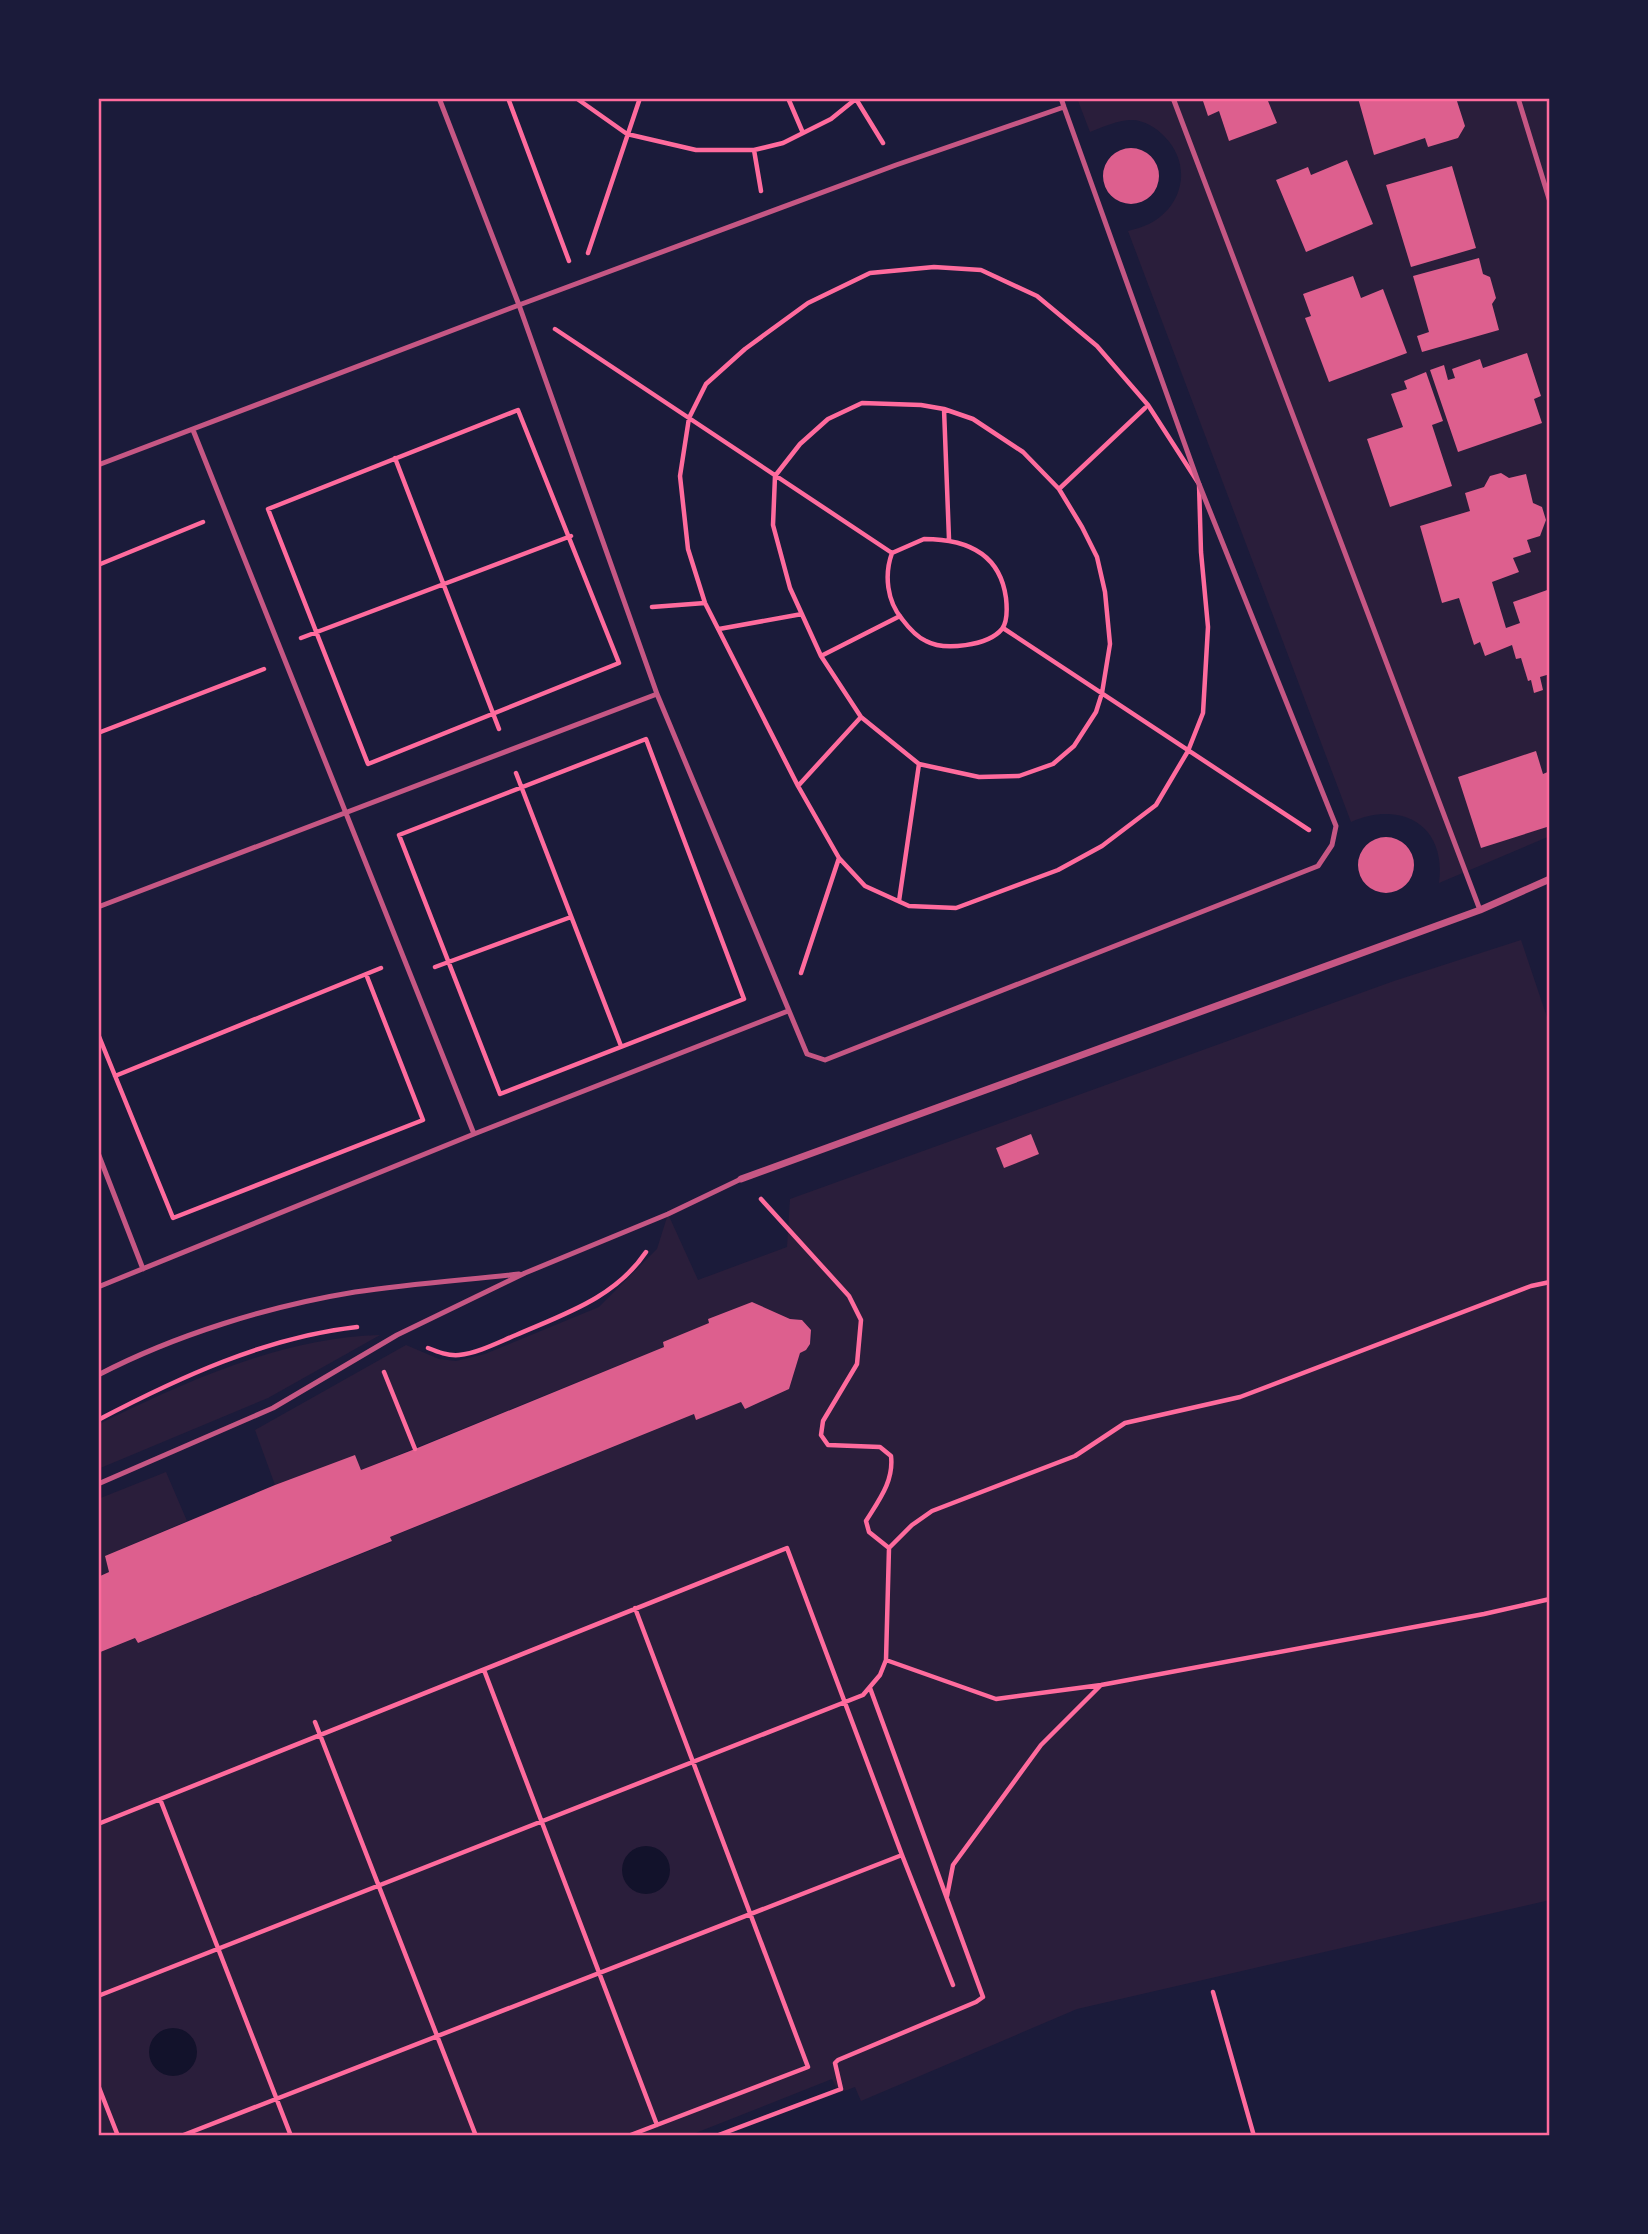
<svg xmlns="http://www.w3.org/2000/svg" width="1648" height="2234" viewBox="0 0 1648 2234" font-family="'DejaVu Sans',sans-serif">
<rect width="100%" height="100%" fill="#1b1b3a"/>
<path fill="#2a1e3b" d="M1077,98H1550V836L1439,883C1447,825 1401,800 1351,822L1128,231C1135,229 1143,227 1149,224C1184,206 1192,165 1165,137C1157,128 1144,120 1132,120C1117,120 1103,127 1090,132Z
M1521,940L1550,1026V1900L1077,2009L861,2101L855,2087L839,2093L832,2079L688,2136H98V1653L135,1638L138,1643L392,1542L391,1537L694,1414L696,1419L741,1402L745,1409L789,1389L800,1353C810,1348 813,1341 811,1330L802,1320L790,1319L752,1302L708,1319L709,1323L664,1347L361,1470L355,1456L275,1485L255,1430L406,1345L439,1359L456,1361L485,1354L599,1307L657,1249L668,1214L698,1280L787,1247L790,1199L1394,981Z
M380,1335L268,1398L98,1469V1425L107,1420C193,1379 282,1338 380,1335Z
M166,1472L187,1521L105,1556L109,1572L98,1577V1499Z"/>
<path fill="#12122b" d="M622 1870a24 24 0 1 1 48 0a24 24 0 1 1-48 0Z
M149 2052a24 24 0 1 1 48 0a24 24 0 1 1-48 0Z"/>
<path fill="#dd5f8e" d="M1202,98H1274L1268,101L1277,123L1229,141L1219,111L1208,116Z
M1358,98H1456L1465,126L1458,138L1428,147L1425,138L1374,155Z
M1103 176a28 28 0 1 1 56 0a28 28 0 1 1-56 0Z
M1347,160L1373,224L1306,252L1276,180L1308,167L1311,175Z
M1452,166L1476,248L1411,267L1386,185Z
M1479,258L1483,274L1490,277L1496,298L1492,304L1499,330L1422,352L1417,336L1429,332L1413,276Z
M1353,276L1361,298L1383,289L1407,353L1329,382L1305,318L1311,316L1303,294Z
M1527,353L1541,396L1534,399L1542,423L1458,452L1430,370L1444,365L1448,380L1455,378L1452,369L1480,359L1483,368Z
M1426,372L1443,421L1432,425L1452,486L1390,507L1367,439L1403,427L1391,394L1407,389L1404,381Z
M1501,473L1509,478L1526,474L1533,503L1542,507L1546,520L1540,536L1527,540L1531,552L1513,558L1519,572L1492,582L1506,628L1520,623L1513,602L1550,589V674L1540,677L1543,690L1534,693L1531,680L1528,681L1521,658L1516,659L1512,645L1485,656L1480,642L1474,645L1459,598L1442,603L1420,526L1470,511L1465,493L1484,487L1490,476Z
M1536,751L1543,774L1550,771V826L1481,848L1458,777Z
M1358 865a28 28 0 1 1 56 0a28 28 0 1 1-56 0Z
M1031,1134L1039,1154L1004,1168L996,1148Z
M752,1302L790,1319L802,1320L811,1330L810,1344L806,1350L800,1353L789,1389L745,1409L741,1402L696,1420L694,1414L390,1537L392,1541L138,1643L135,1638L98,1653V1577L109,1572L105,1556L275,1485L355,1455L361,1470L415,1449L664,1347L663,1342L709,1323L708,1319Z"/>
<g fill="none" stroke-linecap="round" stroke-linejoin="round">
<path stroke="#ff6b9d" stroke-width="4.5" d="M508,98L569,261
M576,98L627,134L696,150H754L783,143L831,119L857,98
M788,98L803,133
M856,99L883,143
M754,150L761,191
M588,253L640,98
M934,267L981,270L1037,296L1097,346L1148,405L1199,484L1201,552L1208,627L1203,713L1188,751L1156,805L1102,846L1058,870L956,908L909,906L865,886L839,858L798,786L705,603L688,549L680,476L689,418L706,384L745,349L808,303L870,273Z
M555,329L892,553
M862,403L921,405L944,409L973,419L1023,452L1059,489L1082,527L1097,557L1105,592L1110,644L1102,693L1096,712L1074,746L1053,764L1019,776L979,777L919,764L861,717L821,656L790,588L773,525L775,476L800,444L828,419Z
M944,409L949,539
M518,410L619,663L368,764L268,509Z
M395,458L499,729
M1059,489L1145,408
M924,539C966,539 1000,553 1006,598C1007,607 1008,621 1002,629C988,646 944,651 926,641C917,637 908,627 902,619C887,601 884,575 892,553Z
M98,565L203,522
M652,607L705,603
M1003,628L1309,830
M719,629L802,614
M301,638L571,536
M821,656L900,616
M98,733L264,669
M646,739L744,999L500,1094L399,835Z
M516,773L621,1046
M798,786L861,717
M899,901L919,764
M435,967L571,917
M801,973L839,858
M98,1034L173,1218L423,1120L366,974
M115,1076L381,968
M761,1199L849,1296L861,1320L857,1364L823,1421L821,1435L828,1445L880,1447L891,1456C894,1481 879,1500 866,1521L869,1532L889,1548
M428,1348C438,1352 448,1356 459,1355C478,1353 499,1342 516,1335C564,1314 615,1298 646,1252
M384,1372L415,1449
M98,1420C178,1378 266,1337 357,1327
M889,1548L912,1525L932,1511L1075,1456L1125,1423L1240,1397L1531,1286L1550,1282
M886,1660L996,1699L1101,1685L1484,1614L1550,1599
M484,1670L657,2125
M315,1722L476,2136
M160,1799L291,2136
M98,1824L787,1548L902,1855L953,1985
M947,1896L953,1865L1041,1745L1100,1686
M1213,1992L1254,2136
M98,1996L863,1695L880,1675L886,1660L889,1548
M98,2085L118,2136
M181,2136L902,1855
M628,2136L808,2067L635,1608
M716,2136L841,2089L835,2063L838,2060L976,2002L983,1997L870,1688"/>
<path stroke="#c65784" stroke-width="5" d="M1061,98L1064,107L1199,484L1336,826L1332,845L1318,866L825,1060L807,1054L657,694L519,305L896,165L1064,107
M1173,98L1480,910
M1518,98L1550,202
M193,430L474,1134
M98,465L519,305L439,98
M98,907L657,694
M98,1153L143,1269
M98,1287L474,1134L788,1011
M98,1375C175,1335 269,1306 355,1292C409,1284 464,1280 519,1274
M98,1484L273,1408L397,1335L525,1273L668,1214L741,1179"/>
<path stroke="#c65784" stroke-width="7" d="M741,1179L1480,910L1550,879"/>
</g>
<rect width="1648" height="2234" fill="none" stroke="#1b1b3a" stroke-width="200"/>
<rect x="100" y="100" width="1448" height="2034" fill="none" stroke="#ff6b9d" stroke-width="2.5"/>
</svg>
